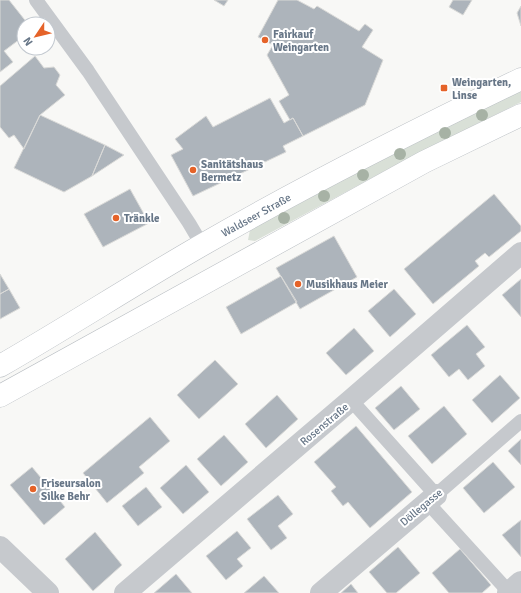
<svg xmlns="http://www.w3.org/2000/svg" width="521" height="593" viewBox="0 0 521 593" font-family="Signika,sans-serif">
<rect width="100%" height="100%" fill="#f8f8f6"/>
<path fill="#d9e0d7" d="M521,90V102L418,153L255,241L248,240L250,230L415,141Z"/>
<path fill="#adb4bb" stroke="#dadad8" d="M0,0H9L28,24H24V36L4,51L13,62L0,72Z
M214,0H228L224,6Z
M278,0H297L314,9L317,6L359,31L365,24L373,30L362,47L383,60L365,105L303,136L293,118L290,120L279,101L289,95L267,55L273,45L258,37Z
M453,0H472L463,15L449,7Z
M521,6V26L517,13Z
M35,56L44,68L54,67L60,75L56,85L65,95L40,115L24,149L14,135L9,138L0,127V86Z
M270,98L284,123L293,118L303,136L283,146L286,152L193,196L171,155L183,149L175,139L206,116L213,127Z
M40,115L105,145L92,176L64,192L14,168Z
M105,145L124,155L92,176Z
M130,189L149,223L103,247L84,214Z
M494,194L521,226V231L489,257L485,253L475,261L479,266L433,304L404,269Z
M334,236L357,277L300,309L276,268Z
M0,274L9,289L0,294Z
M281,276L297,302L241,334L226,307Z
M521,279V317L502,295Z
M9,289L20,308L0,319V294Z
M394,289L416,314L390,337L368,311Z
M467,325L485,347L476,354L485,366L468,380L459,369L449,377L431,355Z
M354,328L374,351L346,375L326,353Z
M215,360L238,384L199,419L177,395Z
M500,375L520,398L492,423L472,400Z
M401,386L420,409L394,430L375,408Z
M277,395L298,419L266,448L245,424Z
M444,406L467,434L432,464L408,436Z
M150,417L170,441L139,467L144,473L107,503L83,473Z
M356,426L412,492L370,528L348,502L343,506L331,491L336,487L314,462Z
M224,435L248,462L221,486L197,459Z
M521,439V465L508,451Z
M493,462L515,487L484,513L463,488Z
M186,465L209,492L183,514L160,488Z
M32,467L65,507L44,525L10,485Z
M146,487L162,507L138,526L122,506Z
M278,495L293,514L278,526L287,538L271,550L247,519Z
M521,520V557L502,535Z
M237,531L251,548L237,559L243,566L226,580L206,556Z
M95,532L122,565L93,591L65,559Z
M398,547L420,573L396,593H387L369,572Z
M460,549L491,585L482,593H449L432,573Z
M176,574L192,593H154Z
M264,576L279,593H244Z
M351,584L358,593H341Z"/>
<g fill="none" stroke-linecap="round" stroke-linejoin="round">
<g stroke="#b8bdc2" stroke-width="23">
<path id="secondary" d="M0,366C68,327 134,284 202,245C306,185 413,131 521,79
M0,396L424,162L521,115"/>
</g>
<path stroke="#c6c9cd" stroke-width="14" d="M36,0L88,71L189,223L202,245
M351,400L436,495L521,421
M427,502L509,592"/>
<path stroke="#c6c9cd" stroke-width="22" d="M0,547L48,593
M125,593L351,400L521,253
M321,593L436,495
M508,593L521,582"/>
<use href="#secondary" stroke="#fff" stroke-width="22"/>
</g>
<g fill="#a7b2a5">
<circle cx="482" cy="115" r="6"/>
<circle cx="445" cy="133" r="6"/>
<circle cx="400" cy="154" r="6"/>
<circle cx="363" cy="175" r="6"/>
<circle cx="324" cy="196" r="6"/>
<circle cx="284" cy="218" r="6"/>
</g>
<g fill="#e56329" stroke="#fff" stroke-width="1.5">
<circle cx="265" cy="40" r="4"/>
<rect x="440" y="84" width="8" height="8" rx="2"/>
<circle cx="193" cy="170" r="4"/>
<circle cx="116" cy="218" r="4"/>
<circle cx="298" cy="284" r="4"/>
<circle cx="33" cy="489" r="4"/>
</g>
<g text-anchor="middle" stroke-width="4" stroke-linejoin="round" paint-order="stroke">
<g font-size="11" font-weight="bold" fill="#677687" stroke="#fff" text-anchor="start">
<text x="273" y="38">Fairkauf<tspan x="273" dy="13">Weingarten</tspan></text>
<text x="452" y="86">Weingarten,<tspan x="452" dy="13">Linse</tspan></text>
<text x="201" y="168">Sanitätshaus<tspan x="201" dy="13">Bermetz</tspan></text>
<text x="124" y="222">Tränkle</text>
<text x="306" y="288">Musikhaus Meier</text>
<text x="41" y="487">Friseursalon<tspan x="41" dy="13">Silke Behr</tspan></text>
</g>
<g font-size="11" fill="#677687" stroke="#fff">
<text transform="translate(256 215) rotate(-29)" y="4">Waldseer Straße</text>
<text transform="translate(324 424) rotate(-40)" y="4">Rosenstraße</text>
<text transform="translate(421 507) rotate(-40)" y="4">Döllegasse</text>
</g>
</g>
<g transform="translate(36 36) rotate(235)"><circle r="19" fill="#ffffff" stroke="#c2c8cf"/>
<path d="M0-3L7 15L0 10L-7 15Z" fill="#e56329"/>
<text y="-6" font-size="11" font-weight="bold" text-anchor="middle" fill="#677687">N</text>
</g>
</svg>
